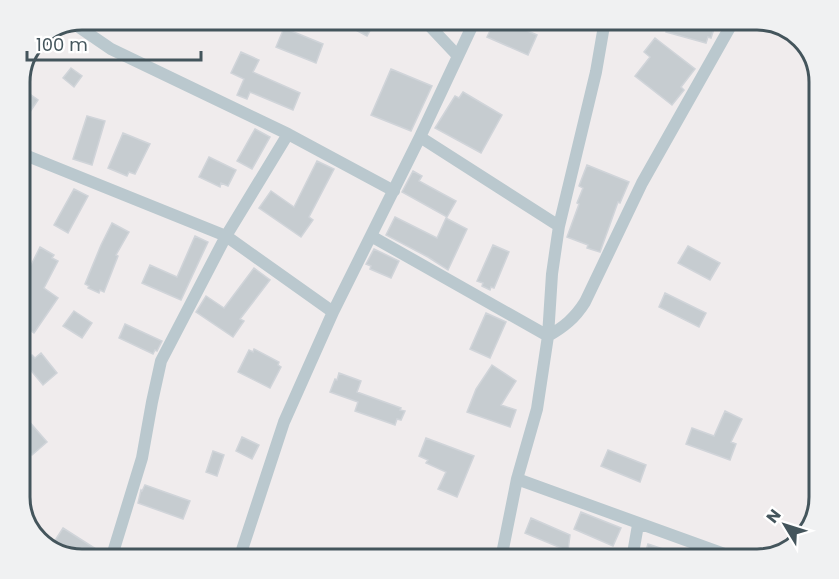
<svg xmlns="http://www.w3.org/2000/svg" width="839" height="579" viewBox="0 0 839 579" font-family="Poppins,sans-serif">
<rect width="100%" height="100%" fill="#f0eced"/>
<path fill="#c6ccd0" stroke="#d0d4d9" stroke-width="1.5" d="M337,20H376L367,36Z
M495,20H503L537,35L528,55L487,37Z
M670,20H693L712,25L711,28L714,29L711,38L708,37L706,43L666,32Z
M284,28L323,44L316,63L276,47Z
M655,38L695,69L681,87L684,90L672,105L635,76L650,57L644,52Z
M241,52L259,60L253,72L300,93L293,110L250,92L247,99L237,95L244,79L231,73Z
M71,68L82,76L74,87L63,78Z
M391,69L432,86L411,131L371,115Z
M20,87L38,100L20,127Z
M463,92L502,115L481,153L435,128L455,96L459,98Z
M87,116L105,121L92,165L73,159Z
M255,129L270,137L252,169L237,161Z
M123,133L150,144L135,174L129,172L127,176L108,168Z
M209,157L236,170L228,186L221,183L220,187L199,177Z
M317,161L334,169L309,217L313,220L301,237L259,208L271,191L294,207Z
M587,165L629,182L620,203L618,202L600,252L587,248L588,245L567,237L579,204L577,203L583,188L579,186Z
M413,171L422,176L419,181L456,201L447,217L402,192Z
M74,189L88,196L68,233L54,225Z
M395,217L437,238L446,218L467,229L448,270L428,257L386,235Z
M112,223L129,232L116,255L118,256L104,292L100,290L99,293L88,288L89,286L85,284L101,245Z
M195,236L208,242L181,300L142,283L150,265L177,277Z
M493,245L509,252L494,288L491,287L490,290L482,286L483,283L477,281Z
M688,246L720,263L710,280L678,263Z
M40,247L54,255L52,258L58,261L44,288L58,298L34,333L20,323V274L25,277Z
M374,249L399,261L391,278L370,269L371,266L366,264Z
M254,268L270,280L240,319L244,321L233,337L196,312L206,296L224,308Z
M665,293L706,313L699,327L659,307Z
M74,311L92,323L82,338L63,326Z
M486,313L506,322L490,358L470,349Z
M125,324L162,341L157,351L155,350L153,354L119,338Z
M254,349L279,362L278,365L281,367L270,388L238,372L249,350L253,352Z
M41,353L57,373L43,385L24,362L32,355L35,358Z
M492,365L516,381L501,405L516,410L510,427L467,412L476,389Z
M339,373L361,381L357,392L401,408L400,410L405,411L401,420L397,419L395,425L355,411L358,402L330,392L335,379L337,380Z
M20,411L47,442L32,455L20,441Z
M725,411L742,419L731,442L736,444L730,460L686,444L692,428L714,436Z
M242,437L259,445L252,459L236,451Z
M426,438L474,456L457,497L438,489L446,472L426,463L428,460L419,456Z
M608,450L646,465L640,482L601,466Z
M213,451L224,455L217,476L206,472Z
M145,485L190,501L183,519L138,503L141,490L142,491Z
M581,512L621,528L613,546L574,529Z
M531,518L570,535L568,551L525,533Z
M63,528L96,549L89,560L81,559L54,542Z
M648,544L663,549L659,560H643Z"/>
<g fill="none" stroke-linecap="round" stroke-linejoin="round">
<path stroke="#bac8ce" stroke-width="12" d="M424,20L457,55
M73,23L111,49L288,134L394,191
M420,137L559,226
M20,153L226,236L333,312
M371,236L548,336C564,327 575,318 585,302L642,183L734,20
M517,479L738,559
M111,559L142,458L152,402L161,361L226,236L288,134
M239,559L284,422L333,312L420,137L475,20
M501,559L517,479L537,409L548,336L552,274L559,226L596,72L605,20
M632,559L638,525"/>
</g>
<path d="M0 0H839V579H0ZM82 30H757A52 52 0 0 1 809 82V497A52 52 0 0 1 757 549H82A52 52 0 0 1 30 497V82A52 52 0 0 1 82 30Z" fill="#f0f1f2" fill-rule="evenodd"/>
<path fill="none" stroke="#44555c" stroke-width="3" d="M82 30H757A52 52 0 0 1 809 82V497A52 52 0 0 1 757 549H82A52 52 0 0 1 30 497V82A52 52 0 0 1 82 30Z"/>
<g transform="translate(785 525) rotate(308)" stroke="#ffffff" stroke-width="4.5" paint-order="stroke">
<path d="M0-4.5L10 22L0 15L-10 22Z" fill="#44555c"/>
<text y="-9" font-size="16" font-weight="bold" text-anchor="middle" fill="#44555c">N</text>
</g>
<path d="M27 51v9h174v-9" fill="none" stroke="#44555c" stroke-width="3"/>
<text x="36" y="51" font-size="18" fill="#44555c" stroke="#ffffff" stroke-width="4.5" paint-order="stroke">100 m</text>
</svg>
